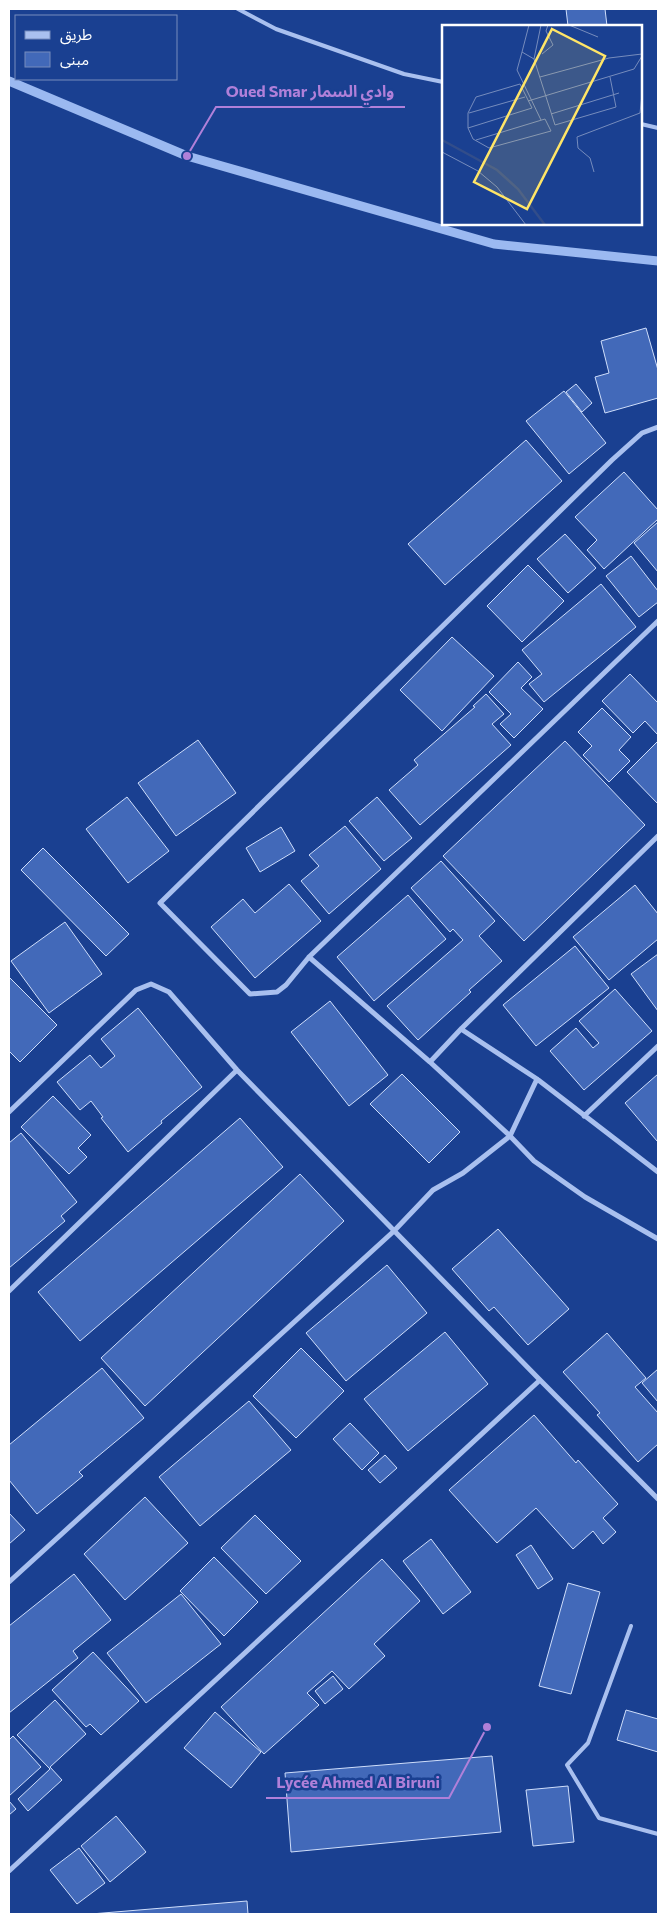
<svg xmlns="http://www.w3.org/2000/svg" width="667" height="1923" viewBox="0 0 667 1923" font-family="Commissioner,'Noto Sans Arabic',sans-serif">
<rect width="100%" height="100%" fill="#1a4091"/>
<g fill="none" stroke-linecap="round" stroke-linejoin="round">
<path stroke="#9bb9f1" stroke-width="9" d="M9,81L187,156L494,244L658,261"/>
</g>
<path fill="#4269b9" stroke="#cfdefb" d="M566,9H605L607,26H568Z
M646,328L658,370V398L605,413L595,377L609,373L601,341Z
M576,384L592,403L582,412L566,392Z
M564,391L606,443L569,474L526,421Z
M526,440L562,481L445,585L408,544Z
M624,472L658,510V519L604,569L587,550L597,540L575,517Z
M658,522V572L634,543Z
M565,534L596,568L568,593L537,559Z
M631,556L658,591V602L639,617L606,576Z
M528,565L564,601L522,642L487,606Z
M601,584L636,627L544,702L529,684L542,674L522,650Z
M452,637L494,676L442,731L400,690Z
M518,662L532,677L521,688L543,709L514,738L500,724L511,714L489,692Z
M630,674L658,703V735L645,721L633,733L602,701Z
M486,694L504,714L492,724L511,745L420,825L389,790L418,765L414,760L475,707L473,706Z
M602,708L631,737L619,750L630,761L609,782L583,755L592,746L578,732Z
M198,740L236,793L176,836L138,783Z
M565,741L645,825L524,941L443,856Z
M658,741V804L627,772Z
M127,797L169,851L128,883L86,829Z
M377,797L412,838L384,861L349,821Z
M345,826L381,869L329,914L301,881L319,866L309,855Z
M281,827L295,851L260,872L246,848Z
M43,848L129,934L106,956L21,870Z
M441,861L495,921L479,936L502,961L469,990L471,992L418,1040L387,1006L463,940L453,929L450,932L411,888Z
M289,884L321,921L255,978L211,927L243,899L255,913Z
M635,885L658,914V939L609,980L573,937Z
M408,895L446,939L374,1001L337,957Z
M65,922L102,974L49,1013L11,961Z
M575,946L609,988L536,1046L503,1005Z
M658,954V1011L631,974Z
M9,977L57,1025L20,1062L9,1051Z
M615,989L652,1031L584,1090L550,1051L576,1028L593,1048L599,1043L579,1021Z
M330,1001L388,1075L349,1106L291,1032Z
M138,1008L202,1087L161,1121L162,1123L128,1152L101,1118L103,1117L91,1101L80,1110L57,1082L90,1055L101,1068L115,1056L101,1039Z
M402,1074L460,1132L429,1163L370,1104Z
M658,1074V1140L657,1141L625,1103Z
M53,1096L91,1135L78,1148L87,1157L69,1174L21,1127Z
M240,1118L283,1167L80,1341L38,1292Z
M21,1133L77,1202L61,1216L65,1221L9,1268V1143Z
M300,1174L344,1221L145,1406L101,1358Z
M498,1229L569,1309L528,1345L494,1307L489,1311L452,1269Z
M387,1265L427,1313L346,1381L306,1333Z
M445,1332L488,1384L408,1451L364,1399Z
M607,1333L646,1378L635,1387L658,1413V1444L638,1462L597,1415L600,1413L563,1372Z
M301,1348L344,1391L296,1438L253,1396Z
M102,1368L144,1418L79,1472L83,1476L37,1514L9,1480V1445Z
M658,1369V1402L642,1383Z
M249,1401L291,1450L200,1526L159,1477Z
M534,1415L576,1463L578,1460L618,1504L603,1518L616,1532L603,1544L593,1531L573,1549L536,1508L497,1543L449,1490Z
M350,1423L379,1453L362,1470L333,1439Z
M385,1455L397,1468L380,1483L368,1470Z
M145,1497L188,1543L125,1600L84,1554Z
M9,1513L25,1530L9,1544Z
M255,1515L301,1561L266,1594L221,1548Z
M431,1539L471,1592L443,1614L403,1561Z
M531,1545L553,1579L538,1589L516,1555Z
M214,1557L258,1602L224,1636L180,1591Z
M382,1559L420,1601L374,1644L385,1656L349,1689L332,1671L307,1693L319,1705L264,1754L221,1707Z
M74,1574L111,1620L73,1651L78,1658L9,1713V1626Z
M568,1583L600,1592L571,1694L539,1686Z
M181,1594L221,1644L146,1703L107,1653Z
M93,1652L139,1701L101,1735L90,1724L86,1727L52,1690Z
M333,1676L343,1689L325,1704L315,1691Z
M55,1700L86,1734L50,1767L62,1780L28,1811L18,1799L50,1769L17,1735Z
M626,1710L658,1719V1752L617,1740Z
M215,1712L261,1752L231,1788L184,1748Z
M13,1736L41,1767L9,1796V1740Z
M492,1756L501,1832L291,1852L285,1773Z
M568,1786L574,1842L533,1846L526,1790Z
M9,1801L16,1809L9,1815Z
M116,1816L146,1852L110,1882L81,1846Z
M79,1848L105,1883L77,1904L50,1870Z
M247,1901L248,1914H91Z"/>
<g fill="none" stroke-linecap="round" stroke-linejoin="round">
<path stroke="#a9c0ef" stroke-width="4" d="M238,9L276,29L404,74L443,82
M641,124L658,128
M631,1626L588,1743L567,1765L599,1818L658,1834"/>
<path stroke="#a9c0ef" stroke-width="5" d="M658,427L642,433L612,460L160,903L250,994L277,992L286,985L309,957L658,621
M309,957L430,1062L510,1136L534,1161L585,1197L658,1239
M461,1029L537,1079L658,1172
M430,1062L461,1029L658,836
M9,1112L136,990L151,984L169,992L237,1070L540,1380L658,1499
M584,1116L658,1046
M9,1291L237,1070
M9,1582L394,1231L433,1190L463,1173L510,1136L537,1079
M9,1871L540,1380"/>
</g>
<g transform="translate(442 25)">
<rect width="200" height="200" fill="#1a4091"/>
<path fill="none" stroke="#324d8a" stroke-width="2.5" d="M0,115L55,145L76,164L103,200"/>
<path fill="none" stroke="#768cbd" stroke-width="1" d="M87,0L80,27L92,34M99,0L92,34L113,100L174,82L168,52M127,0L156,12M80,27L75,45L99,95M100,29L111,20L104,6L106,0M98,52L167,33L200,29M86,76L192,44L200,31M27,88L83,72M109,89L177,68M26,103L90,83M34,115L103,94L109,106L47,123L31,114L26,103V88L34,72L78,59L90,83M0,127L36,146L55,162L84,200M152,147L148,133L136,123L135,112L198,88L200,69"/>
<path fill="#ffe567" fill-opacity="0.15" stroke="#ffe567" stroke-width="2.5" d="M110,4L163,31L85,184L32,157Z"/>
<rect width="200" height="200" fill="none" stroke="#fff" stroke-width="2.5"/>
</g>
<path fill="none" stroke="#b080d9" stroke-width="2" d="M187 156L216 107H405M487 1727L449 1798H266"/>
<g fill="#b080d9" stroke="#1a4091" stroke-width="2">
<circle cx="187" cy="156" r="5"/>
<circle cx="487" cy="1727" r="5"/>
</g>
<g font-size="16" text-anchor="middle" font-weight="bold" fill="#b080d9" stroke="#1a4091" stroke-width="5" stroke-linejoin="round" paint-order="stroke">
<text x="310" y="97">Oued Smar وادي السمار</text>
<text x="358" y="1788">Lycée Ahmed Al Biruni</text>
</g>
<rect width="667" height="1923" fill="none" stroke="#ffffff" stroke-width="20"/>
<rect x="15" y="15" width="162" height="65" fill="#1a4091" stroke="#768cbd"/>
<rect x="25" y="31" width="25" height="8" fill="#a9c0ef" stroke="#768cbd"/>
<text x="60" y="40" font-size="15" fill="#ffffff">طريق</text>
<rect x="25" y="52" width="25" height="15" fill="#4269b9" stroke="#768cbd"/>
<text x="60" y="65" font-size="15" fill="#ffffff">مبنى</text>
</svg>
